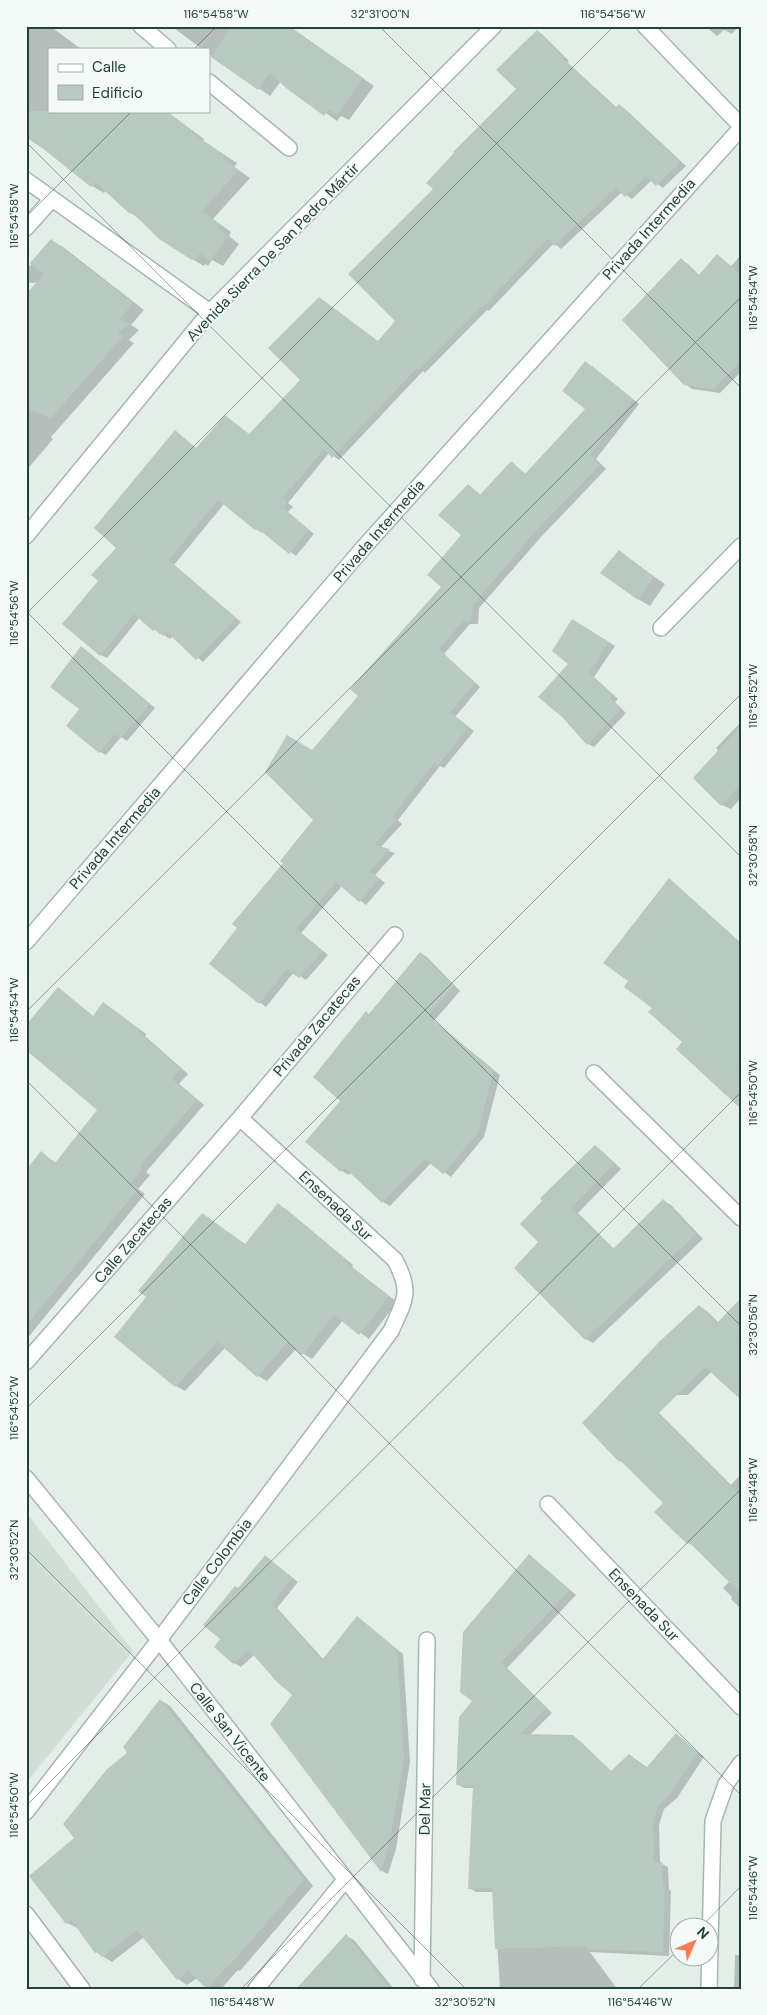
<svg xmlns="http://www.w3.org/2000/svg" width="767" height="2015" viewBox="0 0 767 2015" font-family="'DM Sans',sans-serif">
<rect width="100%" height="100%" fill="#e3eee9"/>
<path fill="#d1ded8" d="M26,1512L133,1651L26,1783Z"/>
<path fill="#0003" d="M26,26H50L81,49H49V111H166L204,139L203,141L237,163L234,167L250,178L213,219L231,232L229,236L239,244L223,266L212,260L208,266L205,264L204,266L192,259L131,213L106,190L104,193L92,186L54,156L26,137Z
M171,26H289L374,86L349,120L341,116L337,121L281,81L270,96L209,54V49H202Z
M705,26H739L732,34L724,30L717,36Z
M537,31L543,35L569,61L567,62L617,108L619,106L625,109L686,166L663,188L652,180L632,199L622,192L561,249L554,243L489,311L487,310L425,373L423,371L339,460L329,453L288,503L293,507L288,512L314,534L296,556L263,531L262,533L256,529L224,504L174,565L241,622L203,662L173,636L170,639L161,633L160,634L140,617L107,658L101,655L99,581L176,432L197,449L225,416L250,435L379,342L397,321L434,189L517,89Z
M52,241L63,247L144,310L131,325L139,330L129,340L134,343L51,437L53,439L26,471V298L41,282L31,283L26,280V270Z
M741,255V372L720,393L692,389L685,384L682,260L688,264L700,276L717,256L731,266Z
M592,366L639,404L596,459L606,469L541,537L479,608L478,624H470L444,654L480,687L455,717L474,731L444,768L440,766L398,820L402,824L380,848L395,853L375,875L385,883L366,905L342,886L301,933L328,955L306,980L294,972L266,1007L210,964L239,928L315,820L312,752L360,695L442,587L463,534L469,486L481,495L511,462L526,474L586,409Z
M619,552L665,584L650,606L638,599Z
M573,620L615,646L594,677L618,699L615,702L626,713L594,747L588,744L563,716L570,664Z
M87,651L155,708L127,741L121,737L106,755L100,752L81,709Z
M741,722V798L731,809L722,805L719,751L716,748Z
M420,953L427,957L460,991L434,1021L500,1075L484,1137L451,1177L431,1163L390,1206L383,1202L351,1172L349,1175L342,1171L306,1141L342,1101L370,1015Z
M66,994L94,1017L111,1008L146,1034L145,1036L188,1074L179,1084L204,1105L146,1172L150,1175L138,1189L145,1194L26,1340V1172L42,1153L56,1163L99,1109Z
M595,1146L602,1151L621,1169L578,1213L614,1249L663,1201L671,1205L703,1239L593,1343L586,1339L540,1242Z
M278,1205L287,1210L353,1265L352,1267L397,1302L369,1339L343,1320L312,1359L296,1349L267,1381L258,1376L225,1348L185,1391L176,1386L116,1336L148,1297L202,1214L246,1245Z
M741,1300V1399L712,1371L688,1395H641L731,1485L741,1474V1609L731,1599L732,1597L723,1588L730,1581L696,1547L688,1543L656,1512L665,1503L628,1465L620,1461L583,1423L661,1342L699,1306L707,1311L719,1323Z
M529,1555L576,1595L507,1668L552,1713L529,1736L573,1737L580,1741L612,1772L630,1755L648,1768L676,1735L704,1757L677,1798L664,1809L659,1825L660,1863L668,1867L669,1890L671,1891L669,1956L590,1952L617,1989H500L494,1892H476L469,1888L474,1788H464L457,1784L473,1700Z
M265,1556L298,1582L277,1608L323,1659L357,1618L403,1654L410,1762L396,1849L388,1874L382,1871L271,1724L294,1695L254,1655L241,1667L234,1663L222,1639L239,1589Z
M160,1700L170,1706L313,1886L240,1971L238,1970L221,1989H210L197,1978L187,1985L178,1979L144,1937L112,1962L96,1952L78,1928L67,1923L76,1838Z
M346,1936L354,1940L394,1989H298Z
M735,1955H741V1989H734Z"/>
<path fill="#b8c9c2" d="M231,26H289L363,78L337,115L329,109L324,116L286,88L270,73L258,90L211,57Z
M537,30L563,57L562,58L615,108L619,104L680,162L656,186L646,176L625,197L616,188L554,246L548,239L482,308L481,307L419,370L417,368L332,458L324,449L283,498L287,502L283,508L309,530L289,554L257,528L255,530L218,500L169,560L236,618L196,660L167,632L163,636L155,629L153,631L134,614L100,656L62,624L98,581L91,575L116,548L94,528L175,430L196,448L225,415L249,434L300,380L268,348L319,297L378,341L395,321L348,274L433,189L426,183L454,153L453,152L516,89L496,70Z
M26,111H166L193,131L192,133L225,155L223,159L239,170L202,211L220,224L217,228L228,237L210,261L200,253L195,260L193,258L192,260L159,239L132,212L130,214L95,182L91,187L26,135Z
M51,239L133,303L119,320L129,323L117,334L123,336L51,418L26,409V294L44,274L30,263Z
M717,254L741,275V361L713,389L684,385L622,320L681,258L698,276Z
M585,361L633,399L590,455L600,465L534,533L473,605L471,621H463L439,649L475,683L450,712L469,727L437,766L434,763L393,816L396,820L374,845L390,849L370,871L379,879L359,902L336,882L296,929L323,951L299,978L287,969L259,1004L209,964L237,928L232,924L283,863L280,861L313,820L265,772L287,735L312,750L358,696L350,689L441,587L427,575L461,535L438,515L468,484L480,495L511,461L525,474L585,409L562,391Z
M619,550L654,577L638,600L600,573Z
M572,619L609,642L589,673L613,695L610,698L621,709L587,745L562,717L538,697L568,664L552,651Z
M81,646L150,704L120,739L115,734L99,753L66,726L79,709L50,687Z
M741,725V784L721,806L693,778Z
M669,878L741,943V1109L676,1049L682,1042L648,1012L652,1008L624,987L628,981L603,963Z
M420,952L454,986L428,1016L494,1070L478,1133L443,1174L425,1159L382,1203L345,1168L341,1172L305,1142L340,1101L313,1077L366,1011L369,1014Z
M58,987L93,1016L103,1002L139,1029L138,1031L181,1069L172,1079L197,1100L139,1167L142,1169L131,1183L138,1189L26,1326V1170L41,1151L55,1163L97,1110L26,1050V1025Z
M595,1145L614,1164L571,1208L613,1249L663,1199L696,1234L585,1340L514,1268L538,1242L520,1224L542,1201L540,1198Z
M278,1203L345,1259L343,1261L389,1296L359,1335L334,1315L302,1355L287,1343L257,1377L217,1342L175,1387L114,1337L146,1297L138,1291L202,1213L245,1244Z
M741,1298V1400L705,1367L658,1414L741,1497V1594L689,1542L687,1544L654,1512L663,1503L620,1460L619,1462L582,1423L660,1341L699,1305L717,1323Z
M529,1554L570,1590L501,1663L546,1708L520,1734L573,1735L611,1771L629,1754L646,1768L676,1733L698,1753L670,1794L658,1806L653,1821L654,1862H662L663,1886H665L663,1952L586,1949V1946L495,1949L492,1888L468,1889L473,1786L456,1785L459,1717L472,1701L460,1692L463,1632Z
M265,1555L292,1578L272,1604L322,1660L357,1616L397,1649L404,1758L389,1845L381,1872L270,1724L292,1695L277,1682L249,1650L233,1664L214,1647L220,1639L203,1625L235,1586L238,1588Z
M160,1699L304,1880L229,1966L228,1965L207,1989L188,1971L177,1980L137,1930L102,1957L97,1952L95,1953L71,1920L66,1924L29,1876L74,1838L63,1824L107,1769L127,1753L123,1747Z
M346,1934L390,1989H296Z"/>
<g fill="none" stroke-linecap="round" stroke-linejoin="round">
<g stroke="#a5b7b0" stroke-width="18">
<path id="minor" d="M141,26L168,49
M645,26L741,126
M209,82L289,148
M26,180L210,312
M26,228L52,199
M661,628L741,546
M26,942L364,547L741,128
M594,1073L741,1218
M26,1362L240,1118L395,935
M548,1504L741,1707
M26,1812L159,1640L391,1331C405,1300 412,1292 395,1260L240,1118
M26,1914L82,1989
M422,1979L427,1640
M256,1989L345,1880
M709,1989L713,1821L726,1784L741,1763"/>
</g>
<g stroke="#a5b7b0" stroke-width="18">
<path id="tertiary" d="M26,536L210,312L494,26
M26,1478L159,1640L431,1989"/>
</g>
<use href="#minor" stroke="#fff" stroke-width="15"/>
<use href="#tertiary" stroke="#fff" stroke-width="15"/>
</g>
<path fill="none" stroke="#214238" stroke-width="1" stroke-opacity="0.45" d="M379,26L741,388M194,49L217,26M26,142L741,857M26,217L132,111M26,611L741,1326M26,614L614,26M26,1012L741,297M26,1080L741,1795M26,1409L741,694M26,1549L466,1989M26,1806L741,1092M700,1928L741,1886M241,1989L741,1489M638,1989L680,1948"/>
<g text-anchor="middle" stroke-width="4" stroke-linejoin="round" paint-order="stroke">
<g font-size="15" fill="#214238" stroke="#f4faf7">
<text transform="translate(649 229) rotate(-48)" y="5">Privada Intermedia</text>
<text transform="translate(273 252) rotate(-46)" y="5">Avenida Sierra De San Pedro Mártir</text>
<text transform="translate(379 531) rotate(-49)" y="5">Privada Intermedia</text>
<text transform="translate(115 838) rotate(-49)" y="5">Privada Intermedia</text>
<text transform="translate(317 1026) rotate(-50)" y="5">Privada Zacatecas</text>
<text transform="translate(336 1206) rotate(43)" y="5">Ensenada Sur</text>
<text transform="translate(133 1240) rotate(-49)" y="5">Calle Zacatecas</text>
<text transform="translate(217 1562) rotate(-53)" y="5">Calle Colombia</text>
<text transform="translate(644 1605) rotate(46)" y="5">Ensenada Sur</text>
<text transform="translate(230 1732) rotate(52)" y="5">Calle San Vicente</text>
<text transform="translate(425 1809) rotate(-89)" y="5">Del Mar</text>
</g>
</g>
<rect width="767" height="2015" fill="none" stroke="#f4faf7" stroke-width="55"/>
<rect x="48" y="48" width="162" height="65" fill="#f4faf7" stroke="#a0b0ab"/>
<rect x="58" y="64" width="25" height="8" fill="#ffffff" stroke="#a0b0ab"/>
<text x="92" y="72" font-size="15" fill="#214238">Calle</text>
<rect x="58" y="85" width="25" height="15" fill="#b8c9c2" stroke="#a0b0ab"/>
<text x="92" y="98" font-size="15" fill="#214238">Edificio</text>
<g transform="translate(694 1942) rotate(45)"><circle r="24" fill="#f4faf7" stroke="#a0b0ab"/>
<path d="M0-4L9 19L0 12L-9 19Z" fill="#fe7952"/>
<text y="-8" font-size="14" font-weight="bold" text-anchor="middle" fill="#214238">N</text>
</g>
<rect x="28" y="28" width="712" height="1960" fill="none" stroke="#214238" stroke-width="2"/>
<g font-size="12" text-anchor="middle" fill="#214238">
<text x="216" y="18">116°54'58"W</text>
<text x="380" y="18">32°31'00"N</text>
<text x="613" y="18">116°54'56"W</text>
<text transform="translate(14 216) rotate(-90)" y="4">116°54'58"W</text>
<text transform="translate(753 298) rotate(-90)" y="4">116°54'54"W</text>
<text transform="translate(14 613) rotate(-90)" y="4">116°54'56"W</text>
<text transform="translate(753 696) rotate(-90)" y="4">116°54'52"W</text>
<text transform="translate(753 856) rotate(-90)" y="4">32°30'58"N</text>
<text transform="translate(14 1010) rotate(-90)" y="4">116°54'54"W</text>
<text transform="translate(753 1093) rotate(-90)" y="4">116°54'50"W</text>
<text transform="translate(753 1325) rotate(-90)" y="4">32°30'56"N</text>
<text transform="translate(14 1408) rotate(-90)" y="4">116°54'52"W</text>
<text transform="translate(753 1490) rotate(-90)" y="4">116°54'48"W</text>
<text transform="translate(14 1550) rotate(-90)" y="4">32°30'52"N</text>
<text transform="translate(14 1805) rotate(-90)" y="4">116°54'50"W</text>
<text transform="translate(753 1888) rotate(-90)" y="4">116°54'46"W</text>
<text x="242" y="2006">116°54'48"W</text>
<text x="465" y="2006">32°30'52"N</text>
<text x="640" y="2006">116°54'46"W</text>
</g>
</svg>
